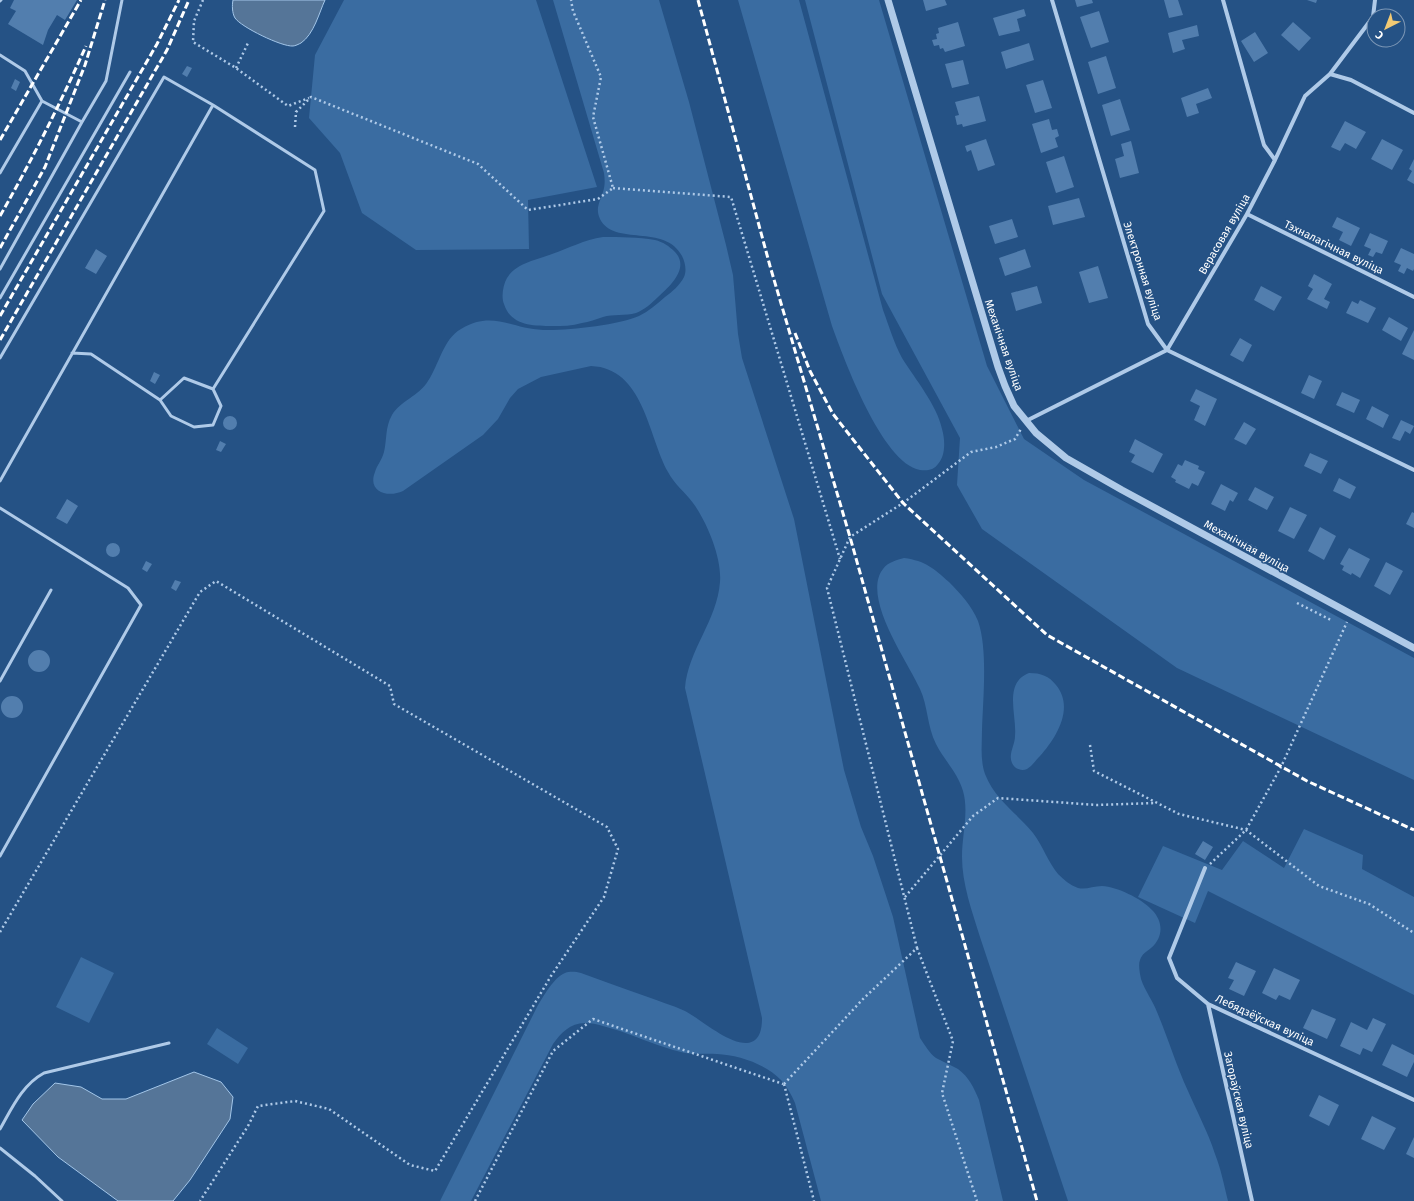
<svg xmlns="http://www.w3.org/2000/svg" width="1414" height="1201" viewBox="0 0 1414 1201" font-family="'Fira Sans',sans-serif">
<rect width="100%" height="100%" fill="#255285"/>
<path fill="#3a6ca1" d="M344,0H536L597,187L528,200L529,249L416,250L362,213L340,153L309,118L315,55Z
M553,0H659L689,102L726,245L733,275L738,334L742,358L794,519L844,770L861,827L873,856L893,917L920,1038C925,1045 929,1053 936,1058C943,1062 951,1065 958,1069C969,1077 974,1088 979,1100L1003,1201H821L795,1103C791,1094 787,1087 781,1080C766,1064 738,1055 717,1054C705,1053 692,1055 681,1052C660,1047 640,1038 620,1031C609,1028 597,1023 585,1023C570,1023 561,1033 553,1044L471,1201H440L537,1007C543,997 554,977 565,973C571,971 576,972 581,973C602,981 623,988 645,996C658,1001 672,1005 685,1011C702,1020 728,1044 747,1043C760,1042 762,1029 762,1018L685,688C688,650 717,621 720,582C722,558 707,522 693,503C685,492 674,484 668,472C648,436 644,368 591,366L541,377L518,389L510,398L498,419L483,435L403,491C388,498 367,492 375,472C377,465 382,460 384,452C387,440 385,427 392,415C400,401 419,396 428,381C439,365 443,339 461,329C493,310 511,329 543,330C566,331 618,325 639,316C649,311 657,304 665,297C672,292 680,285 684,277C687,270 685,262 682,256C665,223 614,247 600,219C595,208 600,202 603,192C605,186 605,180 604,173Z
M738,0H799L883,310C889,326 894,343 902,358C915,379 937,405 942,429C945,439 946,455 938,464C934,470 927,471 920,470C882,463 844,359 832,326Z
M805,0H879L987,366L1024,439L1084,480L1414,658V780L1177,668L982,529L957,485L960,438L882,294Z
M603,237C620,237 638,237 655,240C663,242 669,246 675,252C690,268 670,286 658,297C652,303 644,310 636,313C625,316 613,314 603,317C596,319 589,322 582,323C572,326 562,326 552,326C533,326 511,326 504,304C501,297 503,285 507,278C516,263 537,260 552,254C569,248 584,240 603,237Z
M904,558C926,561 933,568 949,582C960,593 972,606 978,621C988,649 983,699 982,730C982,744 980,760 985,774C996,801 1015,811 1033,833C1043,846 1048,862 1058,874C1064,880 1070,885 1078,888C1086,890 1093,886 1102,886C1117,887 1141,898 1152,910C1163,921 1164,937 1151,948C1146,952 1142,954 1140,960C1138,965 1140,974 1141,979C1145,991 1153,1001 1157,1012C1168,1038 1176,1065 1188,1091C1197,1112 1208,1132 1215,1154C1221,1169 1224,1185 1228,1201H1068L980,937C972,911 962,884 962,857C962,835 969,812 963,791C958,773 944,760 936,744C927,726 928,706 920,689C908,662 861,597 883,569C888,562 897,560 904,558Z
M1029,673C1041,673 1049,676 1056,685C1075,708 1056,738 1040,756C1036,760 1032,766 1027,769C1021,772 1014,768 1012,763C1008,754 1015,745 1015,736C1017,715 1003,683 1029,673Z
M1304,829L1363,855L1362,869L1414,897V995L1208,891L1195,923L1138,897L1163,846L1222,870L1243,841L1284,868Z
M81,957L114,973L89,1023L56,1007Z
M217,1028L248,1048L238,1064L207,1044Z"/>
<path fill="#557598" stroke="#a3c6e9" d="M233,0H325C319,13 314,34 301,43C299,44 295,46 293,46C282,47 241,27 235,18C232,13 232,5 233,0Z
M194,1072L221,1082L233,1097L230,1119L190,1180L173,1201H118L58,1157L22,1120L33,1104L55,1083L81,1087L102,1099H126Z"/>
<path fill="#527eae" d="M14,0H77L65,20L57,15L48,30L43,45L8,24L16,11L10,8Z
M923,0H945L947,5L926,11Z
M1075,0H1092L1093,3L1077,7Z
M1164,0H1178L1183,15L1169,18Z
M1307,0H1317L1316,3Z
M1024,9L1026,16L1017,19L1020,31L999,36L993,18Z
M1099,11L1109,42L1091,48L1080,17Z
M958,22L965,46L945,52L943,48L940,49L939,45L934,46L932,40L937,39L936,34L939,33L938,28Z
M1293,22L1311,38L1299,51L1281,35Z
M1197,25L1199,36L1182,40L1185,49L1173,53L1168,33Z
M1255,32L1268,53L1254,62L1241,41Z
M1029,43L1034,60L1006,69L1001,52Z
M1106,56L1116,88L1098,94L1088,62Z
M963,60L969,84L952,88L945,64Z
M187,66L192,68L187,77L182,74Z
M15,79L20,82L16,91L11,88Z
M1043,80L1052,108L1035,113L1026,85Z
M1208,88L1212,98L1196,104L1199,113L1187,117L1181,98Z
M979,96L986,121L963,127L962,124L957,125L955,116L959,115L955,102Z
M1120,99L1130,130L1111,136L1102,105Z
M1049,119L1052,130L1057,129L1059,136L1055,138L1058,147L1041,153L1032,124Z
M1345,121L1366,132L1356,149L1345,143L1340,151L1331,147Z
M986,139L995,165L978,171L971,150L967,152L965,146Z
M1382,139L1403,150L1392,170L1371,159Z
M1131,141L1139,173L1120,178L1115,159L1124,156L1121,144Z
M1064,156L1074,187L1056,193L1046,162Z
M1414,159V184L1407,180L1412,171L1409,169Z
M1079,198L1085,217L1053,225L1048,206Z
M1337,217L1360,228L1351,246L1339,240L1343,232L1332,227Z
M1012,219L1018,237L995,244L989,226Z
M1370,233L1388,241L1382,254L1376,252L1373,257L1368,255L1371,249L1364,246Z
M1401,248L1414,254V269L1413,271L1407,268L1404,274L1398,271L1401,265L1394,262Z
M96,249L107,256L96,274L85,268Z
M1025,249L1031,267L1005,276L999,258Z
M1098,266L1108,298L1089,303L1079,272Z
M1314,274L1332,284L1324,299L1330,302L1327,309L1307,299L1313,289L1308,286Z
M1037,286L1042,303L1016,311L1011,293Z
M1261,286L1282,297L1274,311L1254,300Z
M1360,300L1376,308L1368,323L1346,313L1352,301L1358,304Z
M1389,317L1408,328L1401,341L1382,330Z
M1414,330V360L1402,354Z
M1240,338L1252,345L1243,362L1230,355Z
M154,372L160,375L155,384L150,381Z
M1309,375L1322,381L1314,399L1301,393Z
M1196,389L1217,399L1205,426L1194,420L1200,406L1190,401Z
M1342,392L1360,400L1354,413L1336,405Z
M1372,406L1389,415L1383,428L1366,419Z
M223 423a7 7 0 1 1 14 0a7 7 0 1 1-14 0Z
M1401,420L1414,426L1410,434L1405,431L1400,441L1392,438Z
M1244,422L1256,429L1246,445L1234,439Z
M1135,439L1163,454L1153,473L1131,462L1135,455L1129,452Z
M220,441L226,444L221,452L216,450Z
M1310,453L1328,461L1321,474L1304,466Z
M1185,460L1199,466L1198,469L1205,472L1198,486L1192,483L1189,489L1175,482L1176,480L1171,477L1178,464L1182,466Z
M1339,478L1356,487L1350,499L1333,491Z
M1221,484L1238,493L1233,502L1230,500L1225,511L1211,504Z
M1255,487L1274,497L1267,510L1248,500Z
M67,499L78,506L67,524L56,518Z
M1290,507L1307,515L1294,539L1278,531Z
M1412,512L1414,513V528L1406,524Z
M1320,527L1336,536L1324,560L1308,551Z
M106 550a7 7 0 1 1 14 0a7 7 0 1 1-14 0Z
M1349,548L1370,559L1360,578L1352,573L1351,575L1342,570L1344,566L1340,564Z
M146,561L152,564L147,572L142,569Z
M1386,562L1403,571L1390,595L1374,586Z
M175,580L181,582L176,591L171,588Z
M28 661a11 11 0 1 1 22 0a11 11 0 1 1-22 0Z
M1 707a11 11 0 1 1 22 0a11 11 0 1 1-22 0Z
M1203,841L1213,847L1205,860L1195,854Z
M1236,962L1256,971L1244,996L1229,989L1234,980L1228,978Z
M1274,968L1300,980L1290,1000L1279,995L1276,1000L1262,993Z
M1312,1009L1336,1019L1327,1039L1303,1028Z
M1373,1018L1386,1024L1372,1052L1363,1048L1360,1055L1340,1046L1351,1022L1367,1030Z
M1392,1044L1414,1055V1062L1407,1077L1382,1065Z
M1319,1095L1339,1105L1329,1126L1309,1116Z
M1372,1116L1396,1128L1384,1150L1361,1139Z
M1414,1137V1158L1406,1154Z"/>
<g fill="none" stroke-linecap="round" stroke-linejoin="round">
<path stroke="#afcae8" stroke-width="2.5" stroke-dasharray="2 3" stroke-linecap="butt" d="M203,0L194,21L193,42L236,68L288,106L309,98
M236,68L248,43
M295,127L296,112L311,97L478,164L528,210L598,199L613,188L593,117L601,77L573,11L571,0
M613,188L731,197L840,559
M1219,529L1257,549
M1297,603L1331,620
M1090,745L1094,771L1179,814L1246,830L1319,886L1369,904L1414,933
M1210,864L1246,830L1281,767L1347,622
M905,897L973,816L998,798L1097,805L1156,803
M0,932L200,592L216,581L390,686L394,704L607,827L618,849L604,897L551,976L435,1171L410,1165L329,1109L295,1101L258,1106L248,1126L200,1201
M917,948L953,1041L942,1093L977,1201
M784,1084L863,999L917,948L827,588L850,537L903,503L971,452L996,447L1015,439L1021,429
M784,1084L814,1201
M475,1201L553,1051L593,1019L783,1084"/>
<path stroke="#afcae8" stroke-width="3" d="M0,1L1,0
M0,55L25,71L42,101
M82,122L106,81L122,0
M0,173L42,101L82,122L0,269
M0,298L130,72
M72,353L91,354L160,400L171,416L194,427L213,425L221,406L213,389L324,211L315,170L213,105
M0,358L164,77L213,105L0,481
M160,400L184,378L213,389
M0,508L128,588L141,605L0,856
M0,681L51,590
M0,1129C12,1108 22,1085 44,1073L169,1043
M0,1148L35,1176L62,1201"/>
<path stroke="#afcae8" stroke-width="4" d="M1052,0L1148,324L1167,350L1414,470
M1223,0L1264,145L1275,160
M1330,74L1373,17L1375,0
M1247,214L1414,297
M1026,421L1167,350L1247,214L1275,160L1305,96L1330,74L1351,80L1414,113
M1205,868L1169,958L1177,978L1208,1004L1414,1100
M1208,1004L1252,1201"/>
<path stroke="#afcae8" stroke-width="7" d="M888,0L998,367L1005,386L1014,406L1036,433L1066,458L1122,490L1414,648"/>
<path stroke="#fff" stroke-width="3" stroke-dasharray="7 3" stroke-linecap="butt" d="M698,0L770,266L850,537L1037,1201
M0,140L81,0
M0,216C32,160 60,104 86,46
M0,248L45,167L85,65L105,0
M0,316L157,44L179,0
M795,333L810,371L833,414L903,503L1047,635L1307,781L1414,830
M0,340L167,50L189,0"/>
</g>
<g text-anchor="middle" stroke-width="3" stroke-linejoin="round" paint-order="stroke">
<g font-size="11" fill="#fff" stroke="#255285">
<text transform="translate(1224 234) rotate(-60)" y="4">Верасовая вуліца</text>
<text transform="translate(1334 247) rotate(26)" y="4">Тэхналагічная вуліца</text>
<text transform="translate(1143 271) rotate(72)" y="4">Электронная вуліца</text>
<text transform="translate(1004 345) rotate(71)" y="4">Механічная вуліца</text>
<text transform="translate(1247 546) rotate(29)" y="4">Механічная вуліца</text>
<text transform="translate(1265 1020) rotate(25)" y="4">Лебядзёўская вуліца</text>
<text transform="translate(1239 1100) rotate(77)" y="4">Загораўская вуліца</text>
</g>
</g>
<g transform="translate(1386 28) rotate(222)"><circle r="19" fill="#255285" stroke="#7c97b6"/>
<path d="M0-3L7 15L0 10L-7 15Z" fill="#f2ca74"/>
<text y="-6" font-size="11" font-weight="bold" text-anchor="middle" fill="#ffffff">С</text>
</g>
</svg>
